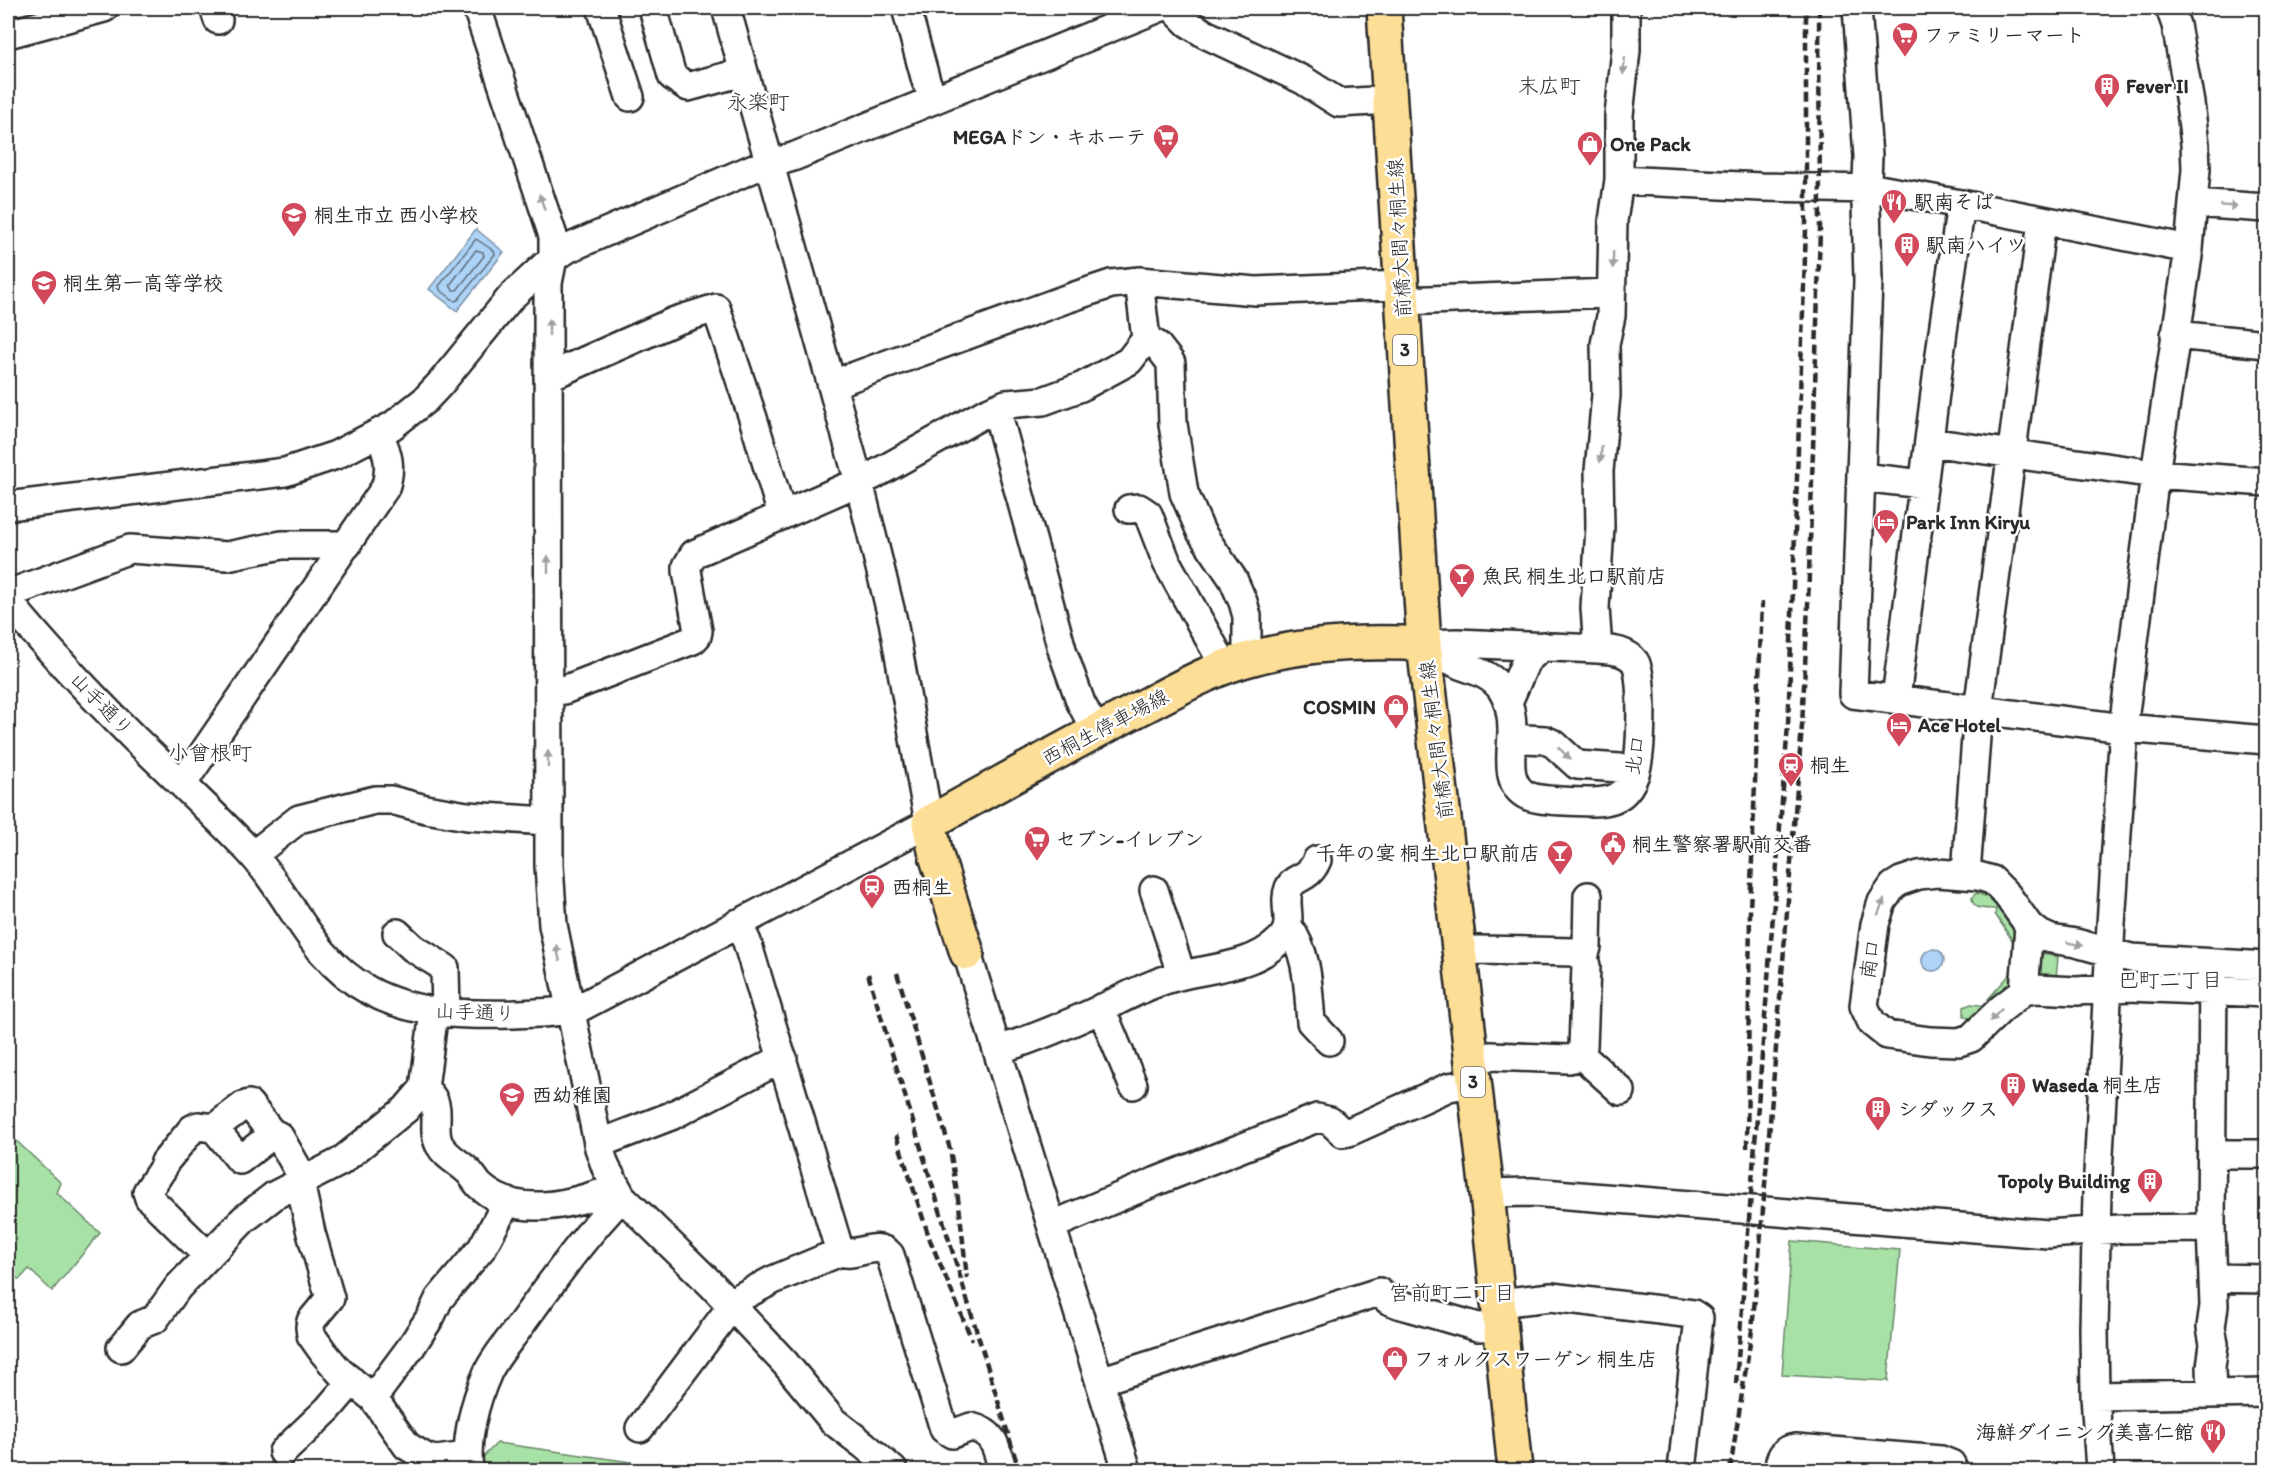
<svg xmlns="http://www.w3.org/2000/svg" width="2274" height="1478" viewBox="0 0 2274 1478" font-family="Itim,'Klee One',sans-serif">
<rect width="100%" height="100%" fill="#fff"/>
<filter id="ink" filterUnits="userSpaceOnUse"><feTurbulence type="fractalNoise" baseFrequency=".0167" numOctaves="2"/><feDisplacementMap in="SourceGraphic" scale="12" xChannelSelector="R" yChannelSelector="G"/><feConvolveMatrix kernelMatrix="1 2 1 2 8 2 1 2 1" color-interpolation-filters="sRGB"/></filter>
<g filter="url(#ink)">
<path fill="#a7e1a6" stroke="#698668" stroke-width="1.5" d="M1976,893L1989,897L2018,935L2014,983L1972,1020L1964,1016V1007L1971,1004L1988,1006V999L2012,972L2016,946L1995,914L1996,909C1986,908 1973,911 1972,898Z
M2038,953L2058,957L2056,978H2038Z
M8,1133L61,1183L57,1193L100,1233L52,1291L29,1269L19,1280L8,1269Z
M1792,1241L1900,1250L1888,1381L1782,1375Z
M497,1443L652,1465L660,1470H470Z"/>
<path fill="#add3f6" stroke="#7990a5" stroke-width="1.5" d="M476,229L504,252L457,311L429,289Z
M1922 960a11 11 0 1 1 22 0a11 11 0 1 1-22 0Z"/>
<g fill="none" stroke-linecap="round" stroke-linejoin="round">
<path stroke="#5f6e7c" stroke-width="1.5" d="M476,239L494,251L495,254L458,300L455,301L440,290L439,286Z
M476,250L483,252L484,256L457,290H453L450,285Z"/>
<g stroke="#2b2b2b" stroke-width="32">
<path id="minor" d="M214,8L218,20
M477,8L553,236V258L548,283L549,866L553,925L599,1148L606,1168L622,1197L712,1285L785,1363L833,1421L864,1445L893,1470
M601,8L630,97
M653,8L672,76L688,87L743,72
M906,8L926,81L934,99
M1173,8L1188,23L1205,34L1303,80L1339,103L1390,100
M1857,8L1868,156L1866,204L1868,281L1853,694L2124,728L2266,740
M8,34L104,8
M1619,180L1761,187L1879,189L1961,204
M2193,203L2266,208
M1403,301L1611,293
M2175,335L2266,344
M1146,339L1157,345L1171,363L1173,424L1184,493L1201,532L1233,579L1243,602L1247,616V648L1250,658
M548,377L675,321L716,308L753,418L782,515
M833,384L1063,300L1111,284L1139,281L1256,291L1402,285
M996,408L1063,653L1081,703L1096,731
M1929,442L2155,474L2266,482
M1861,477L1923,484
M8,506L285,472L336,455L392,426L425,400L440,384L511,297L553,258L569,248L754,168L793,157L1159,8
M1129,509L1139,508L1148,514L1167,563L1225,667
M8,594L130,549L227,556L282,545H347
M8,601C47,649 90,694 134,738C173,776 214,813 251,853C293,899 310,958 368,990C413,1015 464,1015 514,1014C537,1013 560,1013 581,1007L929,823L893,621L859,482L726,8
M1457,643L1598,649C1611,650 1626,650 1635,662C1644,675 1641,749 1637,766C1635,775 1632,784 1625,791C1617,800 1604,802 1592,802C1578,802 1540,801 1528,796C1519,792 1514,784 1512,775C1509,761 1512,744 1512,730C1512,716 1510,702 1502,690C1492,675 1476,671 1460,665C1448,660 1436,651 1424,644Z
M1598,649L1595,608L1600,527L1599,471L1606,395L1605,344L1611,316L1613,221L1619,180V115L1626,50V8
M549,691L564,690L693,640L697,636L698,631L687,571V566L694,554L872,476L985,413L1006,404L1043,401L1081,387L1129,361L1146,339L1139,281
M1896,698L1943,331L1961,204L2189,249
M1508,702L1526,661L1543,646
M1512,747L1518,741L1526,739L1545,740L1554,744L1577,765L1620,768L1635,774
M184,786L189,774L385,488C392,467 388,453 379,434
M253,855L299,819L375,800H391L426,809L467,816L548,821
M1966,874L1978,710L2042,221
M1154,890L1177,961L1179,976
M738,923L747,942L840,1252C857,1258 876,1239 890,1255L944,1429L952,1434L971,1427C996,1433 996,1448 1003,1470
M1288,926C1309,954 1308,989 1311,1022L1329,1041
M397,933L413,948L445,968L446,1013
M1459,952L1479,950L1575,952L1584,958L1586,966L1583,1047C1580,1055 1577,1058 1568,1059L1491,1056L1470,1058
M967,953L1127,1470
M1584,958L1587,947L1588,896
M2266,966L2131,958L2076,943L2051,939L2040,934L2029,926L2007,895L1992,880L1978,876L1937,873L1919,875L1901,881L1893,886L1882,902L1875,924L1864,1006L1872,1023L1887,1035L1930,1041L1959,1042L1971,1038L2001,1009L2024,991L2035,989L2077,991L2130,987L2266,993
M2024,991L2029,926
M1101,1008L1133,1085
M997,1050C1034,1039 1069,1024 1103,1008C1131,994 1157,980 1187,974C1219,967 1255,965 1280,940C1296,926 1282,905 1289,888C1295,875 1308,881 1317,860
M1580,1054L1621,1091
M424,1088C426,1091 431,1095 433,1099C440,1112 432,1130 439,1144C446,1157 459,1162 469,1172C473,1176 476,1182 480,1186C517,1220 574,1204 615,1188
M214,1128L240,1160L268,1138L271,1132
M598,1144L671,1116L783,1058
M2212,1154H2266
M300,1183L311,1233L330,1298L311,1321L310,1327L311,1335L323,1352L339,1371L373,1398L407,1446L427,1458L436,1460L467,1456
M1487,1193L1531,1192L2048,1234L2120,1229L2211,1228
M1053,1225L1157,1181L1317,1118L1330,1121L1343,1133L1349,1132L1449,1087L1473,1083
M208,1256L149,1198L147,1192L163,1168L165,1162L192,1129L198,1126L214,1128L243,1106L249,1104L271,1132L279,1136L304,1180
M2214,1278L2266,1279
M1498,1303L1551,1297L1693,1314L1699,1318L1682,1470
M121,1348L140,1325L155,1319L178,1287L244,1219L275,1195L340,1162L406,1109L424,1088L434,1012
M1100,1381L1379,1292L1388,1300L1398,1304L1478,1327L1501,1326
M2212,1394L2211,1367L2214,1344L2211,1327L2214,1306L2211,1228L2213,974
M2095,1396L2266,1393
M373,1398L411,1347L431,1316L439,1299L482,1248L507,1202
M640,1428L737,1299L773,1280L840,1252
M283,1452L328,1409L352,1381
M469,1470C465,1439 475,1401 488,1372C496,1355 511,1339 522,1323C554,1279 584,1236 622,1197
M1779,1470C1779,1458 1783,1449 1796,1448L1941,1460L1951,1464L1954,1470
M2100,1470L2095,1396L2094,1329L2097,1193L2111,924L2125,713L2155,474L2189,249L2196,169L2195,144L2190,103L2176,25L2170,8"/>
</g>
<g stroke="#2b2b2b" stroke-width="38">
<path id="major" d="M1384,8L1424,644L1487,1193L1515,1470
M967,953L936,855L929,823C995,786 1062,749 1129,714C1169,694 1209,669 1253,658C1308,643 1368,641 1424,644"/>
</g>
<use href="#minor" stroke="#fff" stroke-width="27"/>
<use href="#major" stroke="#fdde96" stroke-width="33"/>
<path stroke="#2b2b2b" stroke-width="4.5" stroke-dasharray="9 4.5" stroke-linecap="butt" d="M897,973L950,1149L959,1205L967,1278
M868,974L1019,1470
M896,1135L930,1240L972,1340
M1747,1148L1750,911L1762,602
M1736,1384L1788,725L1806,229V8
M1730,1470L1752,1330L1761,1234L1802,726L1808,605L1820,230L1819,8"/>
</g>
<defs><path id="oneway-solid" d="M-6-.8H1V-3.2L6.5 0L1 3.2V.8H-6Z" transform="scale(1.5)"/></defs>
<g fill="#a0a0a0">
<use href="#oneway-solid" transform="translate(1624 66) rotate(96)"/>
<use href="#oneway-solid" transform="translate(542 202) rotate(-109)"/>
<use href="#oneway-solid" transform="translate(2229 206) rotate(4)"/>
<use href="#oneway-solid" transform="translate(1613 260) rotate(91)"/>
<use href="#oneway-solid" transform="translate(549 327) rotate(-90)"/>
<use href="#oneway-solid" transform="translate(1601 454) rotate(96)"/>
<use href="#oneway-solid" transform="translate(548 564) rotate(-90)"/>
<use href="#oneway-solid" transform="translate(1564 753) rotate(44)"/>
<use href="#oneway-solid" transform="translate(548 759) rotate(-90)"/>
<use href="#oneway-solid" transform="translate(1881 907) rotate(-68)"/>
<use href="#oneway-solid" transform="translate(2075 944) rotate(12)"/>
<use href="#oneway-solid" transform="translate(558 953) rotate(-102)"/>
<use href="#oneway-solid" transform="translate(1996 1015) rotate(134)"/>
</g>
</g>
<defs>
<g id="supermarket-pin" transform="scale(1.35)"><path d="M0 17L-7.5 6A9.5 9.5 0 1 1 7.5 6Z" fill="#d1495b" stroke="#fff"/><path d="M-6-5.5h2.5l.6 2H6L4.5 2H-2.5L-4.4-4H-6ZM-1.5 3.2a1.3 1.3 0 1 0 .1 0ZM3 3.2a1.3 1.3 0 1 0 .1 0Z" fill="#fff"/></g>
<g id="building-pin" transform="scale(1.35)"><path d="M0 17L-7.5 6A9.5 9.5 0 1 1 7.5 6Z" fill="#d1495b" stroke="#fff"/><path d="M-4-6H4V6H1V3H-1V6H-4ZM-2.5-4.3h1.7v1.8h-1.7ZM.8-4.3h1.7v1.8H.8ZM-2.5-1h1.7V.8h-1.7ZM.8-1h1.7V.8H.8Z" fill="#fff"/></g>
<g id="shop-pin" transform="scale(1.35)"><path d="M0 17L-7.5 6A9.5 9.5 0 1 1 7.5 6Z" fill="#d1495b" stroke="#fff"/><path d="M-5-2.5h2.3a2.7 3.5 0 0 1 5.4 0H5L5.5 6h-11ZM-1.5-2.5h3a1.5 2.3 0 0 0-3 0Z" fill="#fff"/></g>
<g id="restaurant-pin" transform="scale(1.35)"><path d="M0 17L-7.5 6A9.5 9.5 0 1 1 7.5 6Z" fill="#d1495b" stroke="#fff"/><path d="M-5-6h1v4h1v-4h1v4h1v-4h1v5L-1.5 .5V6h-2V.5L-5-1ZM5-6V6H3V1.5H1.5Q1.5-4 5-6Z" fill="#fff"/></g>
<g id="school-pin" transform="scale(1.35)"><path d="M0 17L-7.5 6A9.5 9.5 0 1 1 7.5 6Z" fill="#d1495b" stroke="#fff"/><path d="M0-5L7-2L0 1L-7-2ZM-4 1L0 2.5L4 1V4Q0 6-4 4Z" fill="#fff"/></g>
<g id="hotel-pin" transform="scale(1.35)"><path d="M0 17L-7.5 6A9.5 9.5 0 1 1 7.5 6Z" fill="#d1495b" stroke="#fff"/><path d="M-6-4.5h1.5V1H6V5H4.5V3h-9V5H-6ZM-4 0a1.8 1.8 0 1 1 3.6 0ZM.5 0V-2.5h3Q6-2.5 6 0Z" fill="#fff"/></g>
<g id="bar-pin" transform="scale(1.35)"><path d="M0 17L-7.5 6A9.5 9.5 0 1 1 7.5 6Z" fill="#d1495b" stroke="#fff"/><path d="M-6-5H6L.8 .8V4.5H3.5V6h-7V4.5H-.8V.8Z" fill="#fff"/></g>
<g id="station-pin" transform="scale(1.35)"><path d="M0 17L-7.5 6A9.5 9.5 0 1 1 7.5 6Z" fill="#d1495b" stroke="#fff"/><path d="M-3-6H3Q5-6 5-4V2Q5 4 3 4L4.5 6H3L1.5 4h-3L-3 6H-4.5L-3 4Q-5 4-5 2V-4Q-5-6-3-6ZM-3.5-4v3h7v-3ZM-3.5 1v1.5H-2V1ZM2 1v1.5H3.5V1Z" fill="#fff"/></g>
<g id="civic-pin" transform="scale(1.35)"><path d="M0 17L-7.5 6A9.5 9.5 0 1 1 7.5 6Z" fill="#d1495b" stroke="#fff"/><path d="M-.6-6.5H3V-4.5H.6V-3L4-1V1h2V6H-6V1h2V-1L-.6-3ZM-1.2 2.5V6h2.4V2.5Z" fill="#fff"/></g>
</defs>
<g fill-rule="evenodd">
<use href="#supermarket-pin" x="1905" y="35"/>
<use href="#building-pin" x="2107" y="86"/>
<use href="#supermarket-pin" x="1166" y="137"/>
<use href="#shop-pin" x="1590" y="144"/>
<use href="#restaurant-pin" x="1894" y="202"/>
<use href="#school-pin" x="294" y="215"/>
<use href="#building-pin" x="1907" y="245"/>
<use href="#school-pin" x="44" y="283"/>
<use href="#hotel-pin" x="1886" y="522"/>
<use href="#bar-pin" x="1462" y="576"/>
<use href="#shop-pin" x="1396" y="707"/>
<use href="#hotel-pin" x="1899" y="725"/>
<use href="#station-pin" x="1791" y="765"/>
<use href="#supermarket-pin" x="1037" y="839"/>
<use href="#civic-pin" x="1613" y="844"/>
<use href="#bar-pin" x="1560" y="853"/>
<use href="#station-pin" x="872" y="887"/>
<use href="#building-pin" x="2013" y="1085"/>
<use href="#school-pin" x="512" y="1095"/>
<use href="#building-pin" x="1878" y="1109"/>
<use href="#building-pin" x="2150" y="1181"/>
<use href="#shop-pin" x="1395" y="1359"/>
<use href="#restaurant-pin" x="2213" y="1432"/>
</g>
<g text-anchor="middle" stroke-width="5" stroke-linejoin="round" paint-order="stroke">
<g fill="#fff" stroke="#6b6b6b" stroke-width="1.5">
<rect x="1393" y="335" width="24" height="30" rx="4.5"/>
<rect x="1461" y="1067" width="24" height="30" rx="4.5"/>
</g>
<g font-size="18" font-weight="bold" fill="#2b2b2b">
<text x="1405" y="356">3</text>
<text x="1473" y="1088">3</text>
</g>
<g font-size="20" font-weight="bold" fill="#2b2b2b" stroke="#fff" text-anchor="start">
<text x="1924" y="42">ファミリーマート</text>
<text x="2126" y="93">Fever II</text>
<text x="1146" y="144" text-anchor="end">MEGAドン・キホーテ</text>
<text x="1610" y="151">One Pack</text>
<text x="1914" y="209">駅南そば</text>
<text x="314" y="222">桐生市立 西小学校</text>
<text x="1926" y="252">駅南ハイツ</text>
<text x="63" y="290">桐生第一高等学校</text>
<text x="1906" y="529">Park Inn Kiryu</text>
<text x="1482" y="583">魚民 桐生北口駅前店</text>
<text x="1376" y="714" text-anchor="end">COSMIN</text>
<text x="1918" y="732">Ace Hotel</text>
<text x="1810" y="772">桐生</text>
<text x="1056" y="846">セブン-イレブン</text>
<text x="1632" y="851">桐生警察署駅前交番</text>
<text x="1540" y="860" text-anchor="end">千年の宴 桐生北口駅前店</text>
<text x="892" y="894">西桐生</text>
<text x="2032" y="1092">Waseda 桐生店</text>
<text x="532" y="1102">西幼稚園</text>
<text x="1898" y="1116">シダックス</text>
<text x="2130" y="1188" text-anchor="end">Topoly Building</text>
<text x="1414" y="1366">フォルクスワーゲン 桐生店</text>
<text x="2194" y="1439" text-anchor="end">海鮮ダイニング美喜仁館</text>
</g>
<g font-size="20" fill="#2b2b2b" stroke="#fff">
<text transform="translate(1399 238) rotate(-93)" y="7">前橋大間々桐生線</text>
<text transform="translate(102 704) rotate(46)" y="7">山手通り</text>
<text transform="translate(1105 727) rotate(-28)" y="7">西桐生停車場線</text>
<text transform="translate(1436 740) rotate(-97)" y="7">前橋大間々桐生線</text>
<text transform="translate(1635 755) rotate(-81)" y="7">北口</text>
<text transform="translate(1870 959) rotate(-81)" y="7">南口</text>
<text transform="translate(475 1012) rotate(2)" y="7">山手通り</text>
</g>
<g font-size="21" fill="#2b2b2b" stroke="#fff">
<text x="1549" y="93">末広町</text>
<text x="758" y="109">永楽町</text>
<text x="210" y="760">小曾根町</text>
<text x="2170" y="987">巴町二丁目</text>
<text x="1452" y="1300">宮前町二丁目</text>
</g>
</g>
<rect width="2274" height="1478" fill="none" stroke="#fff" stroke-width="30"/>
<rect x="15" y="15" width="2244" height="1448" fill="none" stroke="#2b2b2b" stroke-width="2" filter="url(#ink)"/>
</svg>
